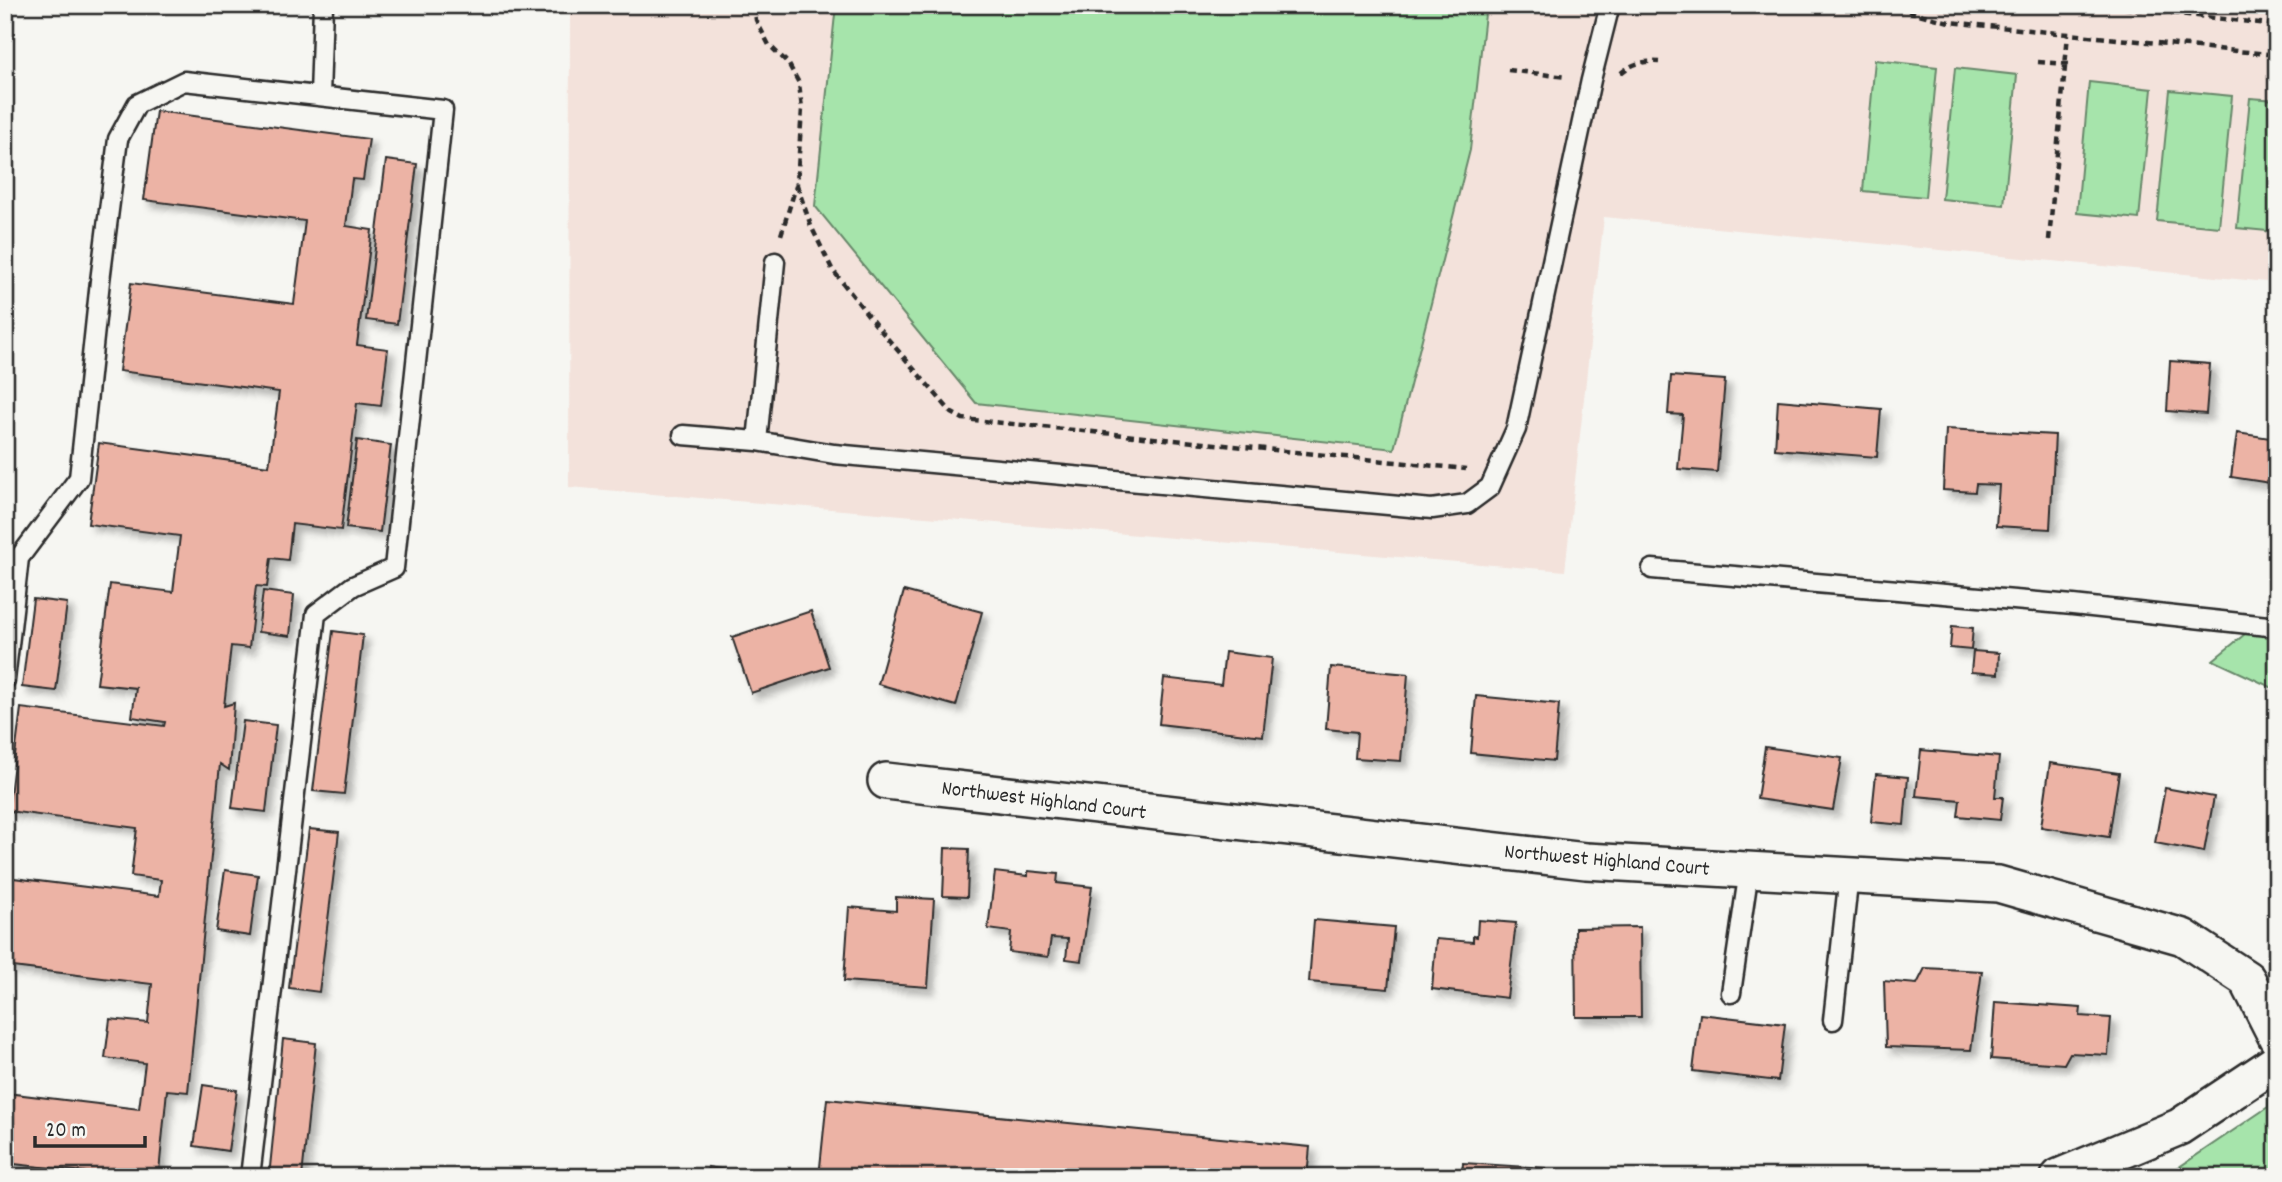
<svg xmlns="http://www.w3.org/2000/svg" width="2282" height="1182" viewBox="0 0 2282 1182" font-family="Dekko,sans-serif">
<defs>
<filter id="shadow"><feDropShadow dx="6" dy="6" stdDeviation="3.5" flood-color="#0004"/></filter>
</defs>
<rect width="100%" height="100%" fill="#f6f6f2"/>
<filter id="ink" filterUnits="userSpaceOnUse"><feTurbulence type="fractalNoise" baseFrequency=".0143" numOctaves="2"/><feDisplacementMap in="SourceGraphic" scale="14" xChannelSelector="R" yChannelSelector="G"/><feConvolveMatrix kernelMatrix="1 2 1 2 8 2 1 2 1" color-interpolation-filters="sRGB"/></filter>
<g filter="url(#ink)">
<path fill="#f3e2db" d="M570,5H2277V283L1604,217L1565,571L569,487Z"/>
<path fill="#a6e4ab" stroke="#68886b" stroke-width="2" d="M836,5H1486L1470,150L1394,449L976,403L815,206Z
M1875,60L1937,67L1925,197L1863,191Z
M1955,68L2017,75L2004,205L1942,199Z
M2089,82L2152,89L2139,219L2077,213Z
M2170,90L2232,96L2219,227L2157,221Z
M2250,98L2277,100V232L2237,228Z
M2277,608V690L2213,660Z
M2277,958V1177H2157L2179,1167L2268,1107Z"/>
<path fill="#ecb3a5" stroke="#2b2b2b" stroke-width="2" filter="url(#shadow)" d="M156,111L369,139L363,180L352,179L346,226L372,230L357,345L388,349L381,406L357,403L341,530L292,524L288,560L271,558L267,587L256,586L249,648L231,646L224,706L234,703L229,770L220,764L188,1092L167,1090L159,1172L177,1173V1177H131L5,1163L6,1093L139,1109L145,1063L105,1058L110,1019L148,1023L152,984L5,966V877L159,896L161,880L131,876L137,828L8,811L21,708L164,726L165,722L132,717L136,688L97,684L110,584L173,592L180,536L88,524L99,443L269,466L279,392L119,371L131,283L294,304L305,221L144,200Z
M386,160L417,164L397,324L366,320Z
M2170,361L2210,364L2206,414L2167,411Z
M1671,376L1725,380L1717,472L1678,469L1683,415L1668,414Z
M1778,400L1881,409L1877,457L1775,449Z
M1946,429L2055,435L2050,529L1996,526L1999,485L1976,484L1975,492L1943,490Z
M2237,433L2277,439V484L2231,477Z
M357,440L391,445L380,532L346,528Z
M263,591L294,595L290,636L258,632Z
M904,591L982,612L956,706L878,684Z
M33,599L67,603L56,691L22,687Z
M811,611L829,667L751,693L732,637Z
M1952,626L1973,628L1971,650L1950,648Z
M333,631L363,635L344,794L313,791Z
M1973,651L1999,653L1998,674L1971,672Z
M1225,652L1272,658L1263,736L1159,724L1164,678L1221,685Z
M1331,667L1408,674L1401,761L1355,758L1357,732L1326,729Z
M1476,696L1559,704L1554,761L1471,753Z
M243,721L276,725L266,812L232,808Z
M1765,747L1842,758L1833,810L1757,799Z
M1921,750L1999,757L1995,797H2003L2000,820L1958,816L1960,800L1916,796Z
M2050,763L2119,773L2109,837L2041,827Z
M1876,774L1908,777L1904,825L1871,822Z
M2165,788L2214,797L2204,852L2155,843Z
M309,829L339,832L319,992L289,988Z
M945,848L969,849L967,897L943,896Z
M225,870L258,875L250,936L216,931Z
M1028,871L1058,874L1057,883L1092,887L1081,961L1066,959L1068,939L1051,938L1048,957L1009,952L1011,932L988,929L995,872L1028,876Z
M896,897L934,899L928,987L844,981L849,907L896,911Z
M1314,920L1394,927L1388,989L1309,982Z
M1478,920L1516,923L1507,998L1432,989L1436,939L1473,942V936L1477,937Z
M1640,927L1641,1017H1576L1575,928Z
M1925,968L1982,971L1971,1050L1886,1047L1884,981L1917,984Z
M1995,1002L2081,1008L2080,1016L2111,1018L2108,1055L2070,1053L2064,1064L1991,1059Z
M1700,1014L1785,1024L1778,1081L1693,1071Z
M283,1039L316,1043L302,1177H269Z
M203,1085L237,1090L228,1151L194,1146Z
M827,1099L1310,1147L1307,1177H819Z
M1463,1163L1546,1168V1177H1462Z
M708,1167L770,1177H706Z"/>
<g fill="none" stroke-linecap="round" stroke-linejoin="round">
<g stroke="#2b2b2b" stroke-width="23">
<path id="service" d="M320,96L323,5
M683,435L757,441L834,454L1432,509L1467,504L1490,487L1516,429L1591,80L1610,5
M757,441L775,262
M1652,569L2073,605L2277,627
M5,680L19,558L79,478L100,281L118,139L137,104L184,81L443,110L394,568L353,586L316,614L250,1177
M1731,993L1749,870
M1833,1020L1849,875"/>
</g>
<g stroke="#2b2b2b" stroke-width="40">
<path id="minor" d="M886,781L1586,861L1998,884L2183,937L2247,979L2277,1038
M2059,1177L2179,1127L2277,1062"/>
</g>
<path stroke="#2b2b2b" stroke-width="4.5" stroke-dasharray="7 5" stroke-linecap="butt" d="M754,5L756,20L769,45L788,63L799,83L802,109L797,183L781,235
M1885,5L1949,22L2277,55
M2100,5L2277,25
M1667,11L1670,5
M2038,62L2071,64
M1508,70L1566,77
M1621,73C1633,63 1643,61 1659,62
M797,185L811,226L832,269L875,324L952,413L963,419L1466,469
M2049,240L2068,34"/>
<use href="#service" stroke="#f6f6f2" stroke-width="18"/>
<use href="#minor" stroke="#f6f6f2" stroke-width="35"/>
</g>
</g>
<g text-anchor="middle" stroke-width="6" stroke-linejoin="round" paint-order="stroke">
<g font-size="21" fill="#2b2b2b" stroke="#f6f6f2">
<text transform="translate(1044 799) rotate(7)" y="7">Northwest Highland Court</text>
<text transform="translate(1607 859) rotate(5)" y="7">Northwest Highland Court</text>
</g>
</g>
<rect width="2282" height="1182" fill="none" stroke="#f6f6f2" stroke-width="28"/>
<rect x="14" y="14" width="2254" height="1154" fill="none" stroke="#2b2b2b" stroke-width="2.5" filter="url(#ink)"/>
<path d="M35 1136v10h110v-10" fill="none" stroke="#2b2b2b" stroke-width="3.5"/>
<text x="46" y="1136" font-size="21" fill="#2b2b2b" stroke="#f6f6f2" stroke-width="5" paint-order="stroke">20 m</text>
</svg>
